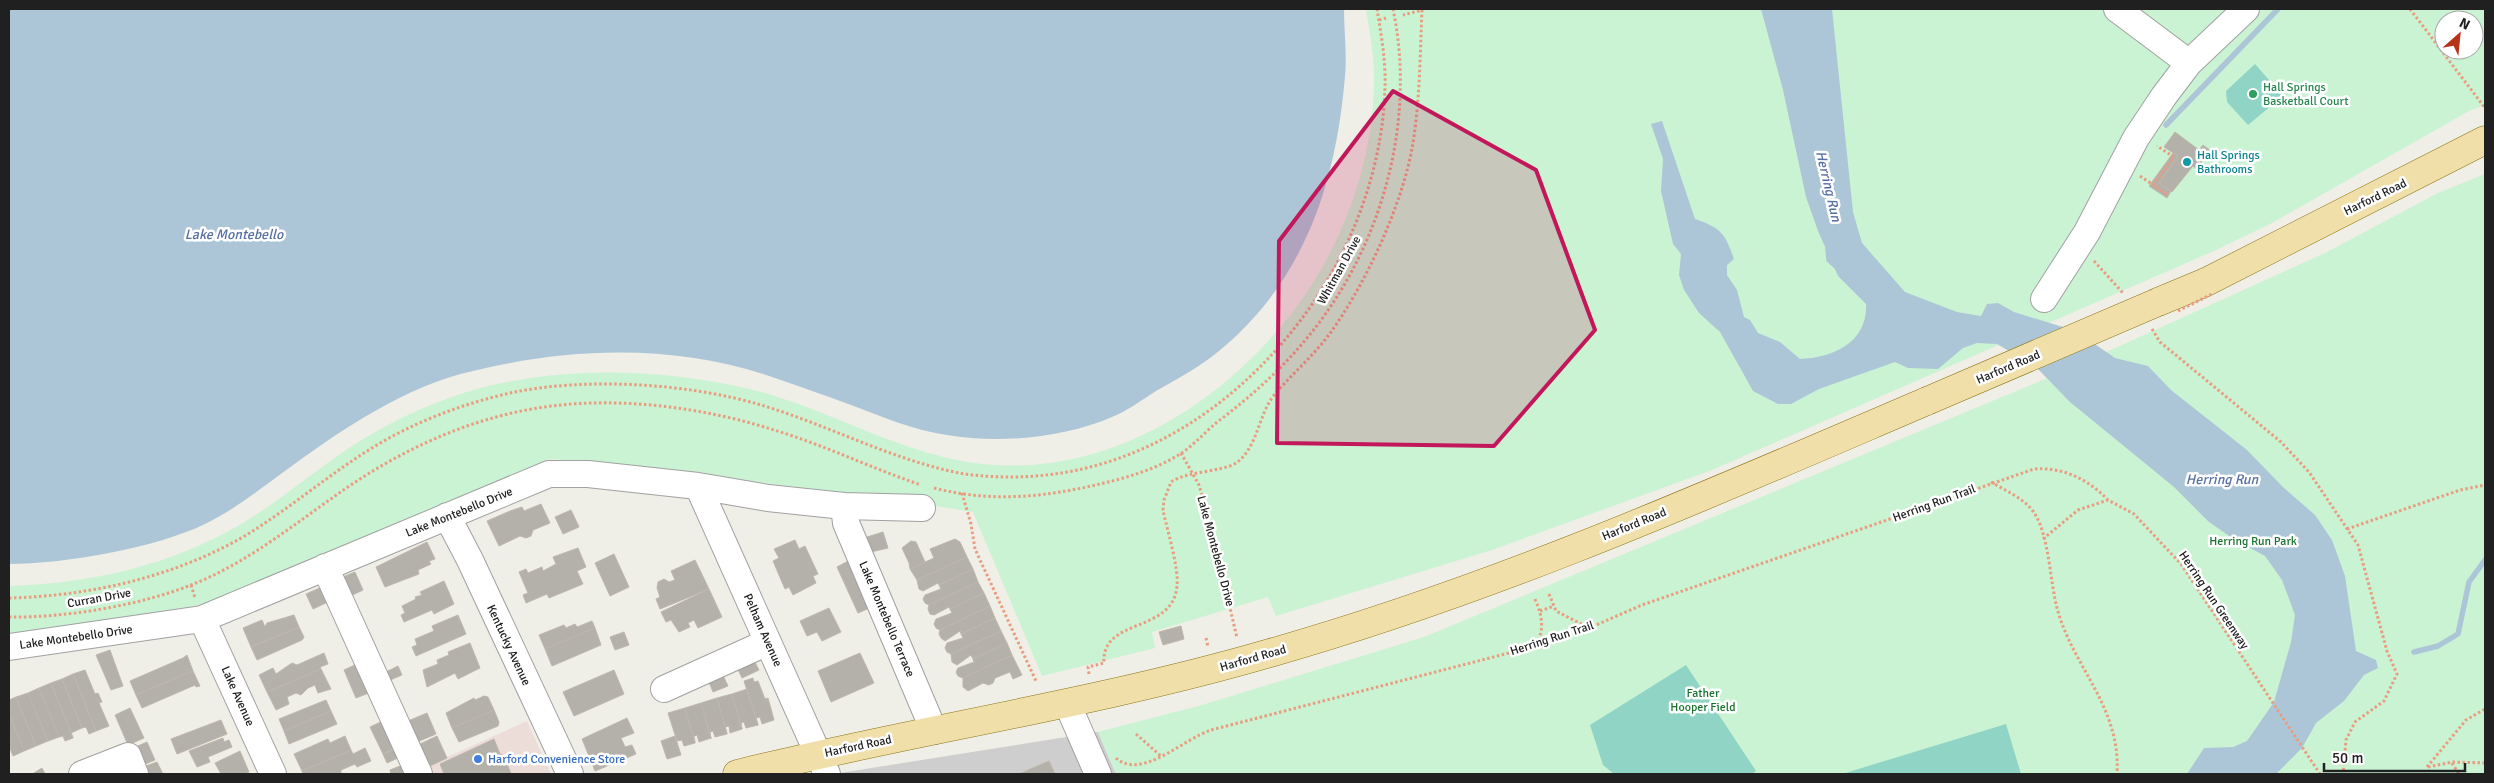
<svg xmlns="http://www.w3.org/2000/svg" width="2494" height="783" viewBox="0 0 2494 783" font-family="Signika,sans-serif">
<rect width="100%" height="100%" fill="#efeee7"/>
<path fill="#edddd9" d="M527,721L551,774H426L423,768Z"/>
<path fill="#cecece" d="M1098,732L1116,774L840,773Z"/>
<path fill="#caf3d4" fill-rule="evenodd" d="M1366,9H2485V105L2469,111L2270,224L2216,250L1712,470L1492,550L1276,616L1268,597L1152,632L1155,648L1042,676L973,512L893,499L594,462L549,459L213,601L176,611L9,636V586C83,584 159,568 225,533C269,510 306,477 346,450C396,417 454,391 513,381C588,367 670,371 745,388C812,403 873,439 940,456C1077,493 1212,418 1294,310C1342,247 1372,165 1374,86C1375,60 1370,34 1366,9ZM2444,20H2474V50H2444Z
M2485,174V774H1116L1098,732L1202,705L1424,637L2060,373L2325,253L2438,193Z"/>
<path fill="#8fd4c5" d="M2255,64L2283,96L2248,125L2227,102L2226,91Z
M1686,665L1756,771L1752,774H1614L1603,765L1590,725Z
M2006,724L2021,774H1842Z"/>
<path fill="#adc6d7" d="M9,9H1344C1344,31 1347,54 1345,76C1336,183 1305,280 1219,351C1200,367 1177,379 1156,391C1142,400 1127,411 1112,417C1063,438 1000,444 947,435C913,430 883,417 851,405C825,395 798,386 772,377C676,344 572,347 473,371C406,386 344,428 289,468C261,488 236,509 205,524C156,548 63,564 9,564Z
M1761,9H1832L1853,212L1862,243L1905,292L1957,312L1981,316L1987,304L1998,303L2014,312L2076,331L2115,358L2148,366L2171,390L2247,450L2283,487L2315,515L2332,540L2345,576L2356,651L2376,660L2378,668L2364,675L2344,701L2316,723L2302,748L2276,774H2187L2204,748L2233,747L2247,741L2274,702L2291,642L2295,615L2282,580L2265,556L2235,540L2209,522L2174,487L2070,402L2036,367L1997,344L1977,343L1963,348L1938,369L1908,368L1895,362L1819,389L1791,404H1778L1753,391L1720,332L1699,313L1684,290L1679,275L1681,254L1673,244L1661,191L1663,159L1651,124L1662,121L1695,219C1721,228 1725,233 1734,259L1727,265V275L1737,290L1744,317L1750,320L1758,333L1780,342L1800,359C1833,358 1868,342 1866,304L1838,276L1818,231L1806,197L1783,90Z"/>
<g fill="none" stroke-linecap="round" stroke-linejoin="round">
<path stroke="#adc6d7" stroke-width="5.5" d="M2166,125L2278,9
M1828,248L1829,260L1837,267
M2414,652L2438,646L2458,634L2469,582L2485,560"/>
</g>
<path fill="#b4b0aa" stroke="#bfb7ab" d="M2175,132L2199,150L2203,145L2211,151L2196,169L2193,166L2172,192L2159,183L2178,156L2164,147Z
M2173,153L2178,156L2159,183L2171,191L2167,198L2149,186Z
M541,504L550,523L533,530L531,536L526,538L520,536L499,546L487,521L510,511L522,507L524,511Z
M571,510L579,527L563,534L555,517Z
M883,532L888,548L871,552L867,537Z
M955,539L960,542L967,557L917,580L910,569L934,558L930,549Z
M795,540L799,549L805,546L818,574L813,576L816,583L793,595L789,587L785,589L773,561L779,558L774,549Z
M911,541L916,542L925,562L910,569L909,563L902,548Z
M427,542L435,559L429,561L431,564L418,570L419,574L385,587L376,567Z
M578,548L586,567L577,571L583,584L549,598L547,594L526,603L523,595L528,593L519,572L526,569L528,573L542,567L543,571L556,564L553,557Z
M614,554L629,587L610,596L595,563Z
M967,557L973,569L939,585L938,583L923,591L919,589L917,580Z
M852,559L874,606L858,613L837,567Z
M695,560L709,589L660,609L656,599L660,597L657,588L658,582L664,579L669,582L675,580L671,571Z
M973,569L978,582L929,605L925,603L923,599L925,595L941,589L939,585Z
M355,572L363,590L346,598L338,579Z
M444,581L454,604L434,614L432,610L404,622L401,615L405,613L402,606L416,599L415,597L422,595L420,592Z
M978,582L984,593L950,609L949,607L934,615L930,614L928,609L929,605Z
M324,586L330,601L313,609L306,594Z
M709,589L722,617L698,628L694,620L688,623L690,627L679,632L671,620L666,622L661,612Z
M984,593L990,606L940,630L936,628L934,624L936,619L952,613L950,609Z
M990,606L995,618L961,634L960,631L945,641L941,638L939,634L940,630Z
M829,608L841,632L822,641L817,632L807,636L800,621Z
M294,615L299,627L251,647L243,628L262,620L265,627L267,623Z
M458,615L466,634L416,656L412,647L417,645L415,639L434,631L432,626Z
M995,618L1001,631L951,654L947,652L945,648L947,643L963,638L961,634Z
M592,621L595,628L545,649L539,635L564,625L566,628L575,624L577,627Z
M1181,626L1184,639L1163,645L1159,632Z
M299,627L304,637L302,640L257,660L251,647Z
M595,628L601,645L552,666L545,649Z
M1001,631L1007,643L973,659L971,655L957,665L952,662L951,654Z
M624,632L629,645L615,650L610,637Z
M470,643L480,668L458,679L455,673L427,687L423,670L438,664L437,660L449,655L448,652Z
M1007,643L1012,655L963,678L958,676L956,672L958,668L974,662L973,659Z
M110,650L123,686L111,690L96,655Z
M324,653L328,664L320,667L321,669L267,692L259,675L273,668L276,674L292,663L297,665Z
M860,653L874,683L831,702L818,671Z
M187,655L193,671L136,695L130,681L183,658Z
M751,655L759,670L742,678L735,663Z
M1012,655L1022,675L1013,679L1010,672L995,678L993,683L989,685L983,683L968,691L963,687V678Z
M359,663L371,692L356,698L344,670Z
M398,666L402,675L388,681L384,673Z
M321,669L331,689L318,693L315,685L308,688L301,695L296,693L287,697L289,704L276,710L267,692Z
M85,670L95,694L98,693L102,702L99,703L109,726L96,731L73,674Z
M614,670L624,694L574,716L563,692Z
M193,671L200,686L196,687L195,685L142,708L136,695Z
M721,671L728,686L713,692L707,677Z
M73,674L96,731L89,734L86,727L82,728L62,679Z
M753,678L754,682L758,681L765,699L768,698L774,720L762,724L760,717L756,718L758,725L744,681Z
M62,679L82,728L71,733L73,738L51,683Z
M51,683L73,738L65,741L63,736L59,737L39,688Z
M39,688L59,737L48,741L28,693Z
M747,689L758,725L746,728L744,722L741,723L742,729L732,694Z
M28,693L48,741L36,746L16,697Z
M732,694L742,729L730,733L729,726L725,727L727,734L717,698Z
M484,696L488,697L494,710L452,728L446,713L474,698L475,700Z
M16,697L36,746L24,751L9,714V700Z
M717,698L727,734L715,737L713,731L710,732L711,739L701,703Z
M326,700L331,711L284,731L279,719Z
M701,703L711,738L699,742L697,735L694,736L695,743L685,708Z
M130,708L144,738L128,745L115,715Z
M685,708L695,743L684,746L682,740L677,741L668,713Z
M494,710L499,722L498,726L459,742L452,728Z
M331,711L337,724L289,744L284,731Z
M427,713L436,734L417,742L408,721Z
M9,714L24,751L13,756L9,746Z
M627,718L634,733L621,738L625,747L632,745L636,754L595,771L582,739Z
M221,720L227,734L177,754L171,739Z
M385,720L397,747L383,754L370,727Z
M345,736L351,750L302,771L294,754L328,739L330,743Z
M437,736L447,758L428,767L418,745Z
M675,736L681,755L667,759L661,741Z
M223,738L224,742L229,740L232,747L208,757L210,762L197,767L189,751Z
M494,739L500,754L504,755L511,774H444L440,764Z
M147,742L155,760L138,767L131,749Z
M365,748L371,761L357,767L355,764L341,770V774H303L302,771L351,750L353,754Z
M398,748L402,756L387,763L383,754Z
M240,751L249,772L244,774H221L215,763Z
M1049,761L1055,774H1019Z
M157,762L163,774H143L140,768Z
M405,764L410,774H391L390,770Z
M42,768L45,774H34V773Z"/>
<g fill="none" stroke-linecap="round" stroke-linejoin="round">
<g stroke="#a1a1a1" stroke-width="28">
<path id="minor" d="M2117,9L2189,63
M2044,299L2087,232L2136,138L2164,96L2189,63L2246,9
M698,486L827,774
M844,506L846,523L934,731
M447,516L470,560L570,774
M325,567L419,774
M202,619L273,774
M9,647L202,619L549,474H588L698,486L768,498L844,506L922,508
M664,689L768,642
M1067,703L1098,774
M82,774L128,756L135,774"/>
</g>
<g stroke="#897613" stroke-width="29">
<path id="major" d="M2158,302L2206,282L2485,140
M737,774C914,730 1095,704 1270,653C1496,589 1712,493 1927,401"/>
</g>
<path stroke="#e99c7e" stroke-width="3" stroke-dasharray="2.5 2.5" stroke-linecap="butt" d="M2410,9L2485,108
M1379,20L1386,18
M2140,176L2168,195
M2153,185L2174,157L2157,146
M2094,261L2123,293
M2152,329L2160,342L2281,442L2309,472L2358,545L2387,651L2397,674L2384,701L2355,722L2346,740L2343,774
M1181,453L1199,485L1210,522L1237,638
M1991,482C2006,491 2028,500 2036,516C2049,538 2050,581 2057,608C2073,668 2121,706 2117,774
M934,488C992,503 1047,497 1104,483C1130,477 1158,468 1180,454C1193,446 1204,433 1216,423C1249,398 1280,371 1307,338C1381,249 1417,123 1393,9
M962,493L971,524L975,549L1036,681
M2347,529L2460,490L2485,485
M2043,539L2078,510L2108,500L2134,514L2181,564L2320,774
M191,585L195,598
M1549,594L1556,611L1589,628
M9,598C90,596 173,577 243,537C288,510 328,475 372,448C414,422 462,404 510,393C585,377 687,383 761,405C828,425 890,459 959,473C976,476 994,477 1011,477C1128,477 1230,413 1300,321C1350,255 1383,171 1385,87C1386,61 1381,34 1377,9
M1535,599C1542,615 1545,629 1536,645
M1540,611L1554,606
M9,617C66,618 143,605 196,583C250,561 297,522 345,489C406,447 477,415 552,406C623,397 706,408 774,430C824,445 871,468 921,485
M1206,638L1208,647
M1089,674L1088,667L1104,663C1101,617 1173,634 1177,586C1179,567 1167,530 1163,510L1164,500L1171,482C1187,471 1222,472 1236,463C1258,448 1258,414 1275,394C1292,374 1312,357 1328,336C1365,286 1403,204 1413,143C1420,99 1420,54 1422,10L1403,15
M1136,734L1162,757
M1116,758C1141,781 1185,738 1211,730L1536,646L1589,628L1642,605L2034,469C2063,467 2088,479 2108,500
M2452,763L2459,774
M2427,767L2466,720L2485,709
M2428,767L2452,762L2485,763"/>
<use href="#minor" stroke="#fff" stroke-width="26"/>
<use href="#major" stroke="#f1dfaa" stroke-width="28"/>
<g stroke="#897613" stroke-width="29" stroke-linecap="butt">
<path id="major-bridge" d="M1927,401L2158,302"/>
</g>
<path stroke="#e99c7e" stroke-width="3" stroke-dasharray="2.5 2.5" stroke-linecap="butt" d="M2178,311L2212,294"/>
<use href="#major-bridge" stroke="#f1dfaa" stroke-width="28"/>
</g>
<path fill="#c2185b" fill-opacity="0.2" stroke="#c2185b" stroke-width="4" stroke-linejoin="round" d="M1393,91L1536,170L1595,330L1494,446L1277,443L1279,241Z"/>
<circle fill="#2e9e5b" stroke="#fff" stroke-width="2" cx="2253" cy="94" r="5"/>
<circle fill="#0f9aa8" stroke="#fff" stroke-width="2" cx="2187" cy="162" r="5"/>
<circle fill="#3f7fe0" stroke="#fff" stroke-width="2" cx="478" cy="759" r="5"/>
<g text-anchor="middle" stroke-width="5" stroke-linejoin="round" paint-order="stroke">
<g font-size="12" fill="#27864d" stroke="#fff" text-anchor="start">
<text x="2263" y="91">Hall Springs<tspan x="2263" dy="14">Basketball Court</tspan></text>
</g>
<g font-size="12" fill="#0d838f" stroke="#fff" text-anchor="start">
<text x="2197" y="159">Hall Springs<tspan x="2197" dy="14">Bathrooms</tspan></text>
</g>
<g font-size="12" fill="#202020" stroke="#fff">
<text transform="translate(2375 197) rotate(-26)" y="4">Harford Road</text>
<text transform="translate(1339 270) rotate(-61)" y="4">Whitman Drive</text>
<text transform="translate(2008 367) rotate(-23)" y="4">Harford Road</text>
<text transform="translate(1934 503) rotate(-20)" y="4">Herring Run Trail</text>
<text transform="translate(459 512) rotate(-22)" y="4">Lake Montebello Drive</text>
<text transform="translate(1634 524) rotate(-22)" y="4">Harford Road</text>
<text transform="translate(1216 551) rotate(75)" y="4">Lake Montebello Drive</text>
<text transform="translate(99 598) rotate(-10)" y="4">Curran Drive</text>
<text transform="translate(2214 600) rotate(56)" y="4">Herring Run Greenway</text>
<text transform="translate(887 619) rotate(67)" y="4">Lake Montebello Terrace</text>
<text transform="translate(763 630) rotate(66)" y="4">Pelham Avenue</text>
<text transform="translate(76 637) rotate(-8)" y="4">Lake Montebello Drive</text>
<text transform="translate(1552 638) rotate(-18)" y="4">Herring Run Trail</text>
<text transform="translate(509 645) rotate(65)" y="4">Kentucky Avenue</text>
<text transform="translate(1253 658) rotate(-16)" y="4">Harford Road</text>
<text transform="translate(238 696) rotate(66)" y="4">Lake Avenue</text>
<text transform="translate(858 746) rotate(-12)" y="4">Harford Road</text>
</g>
<g font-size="12" fill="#197230" stroke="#fff">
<text x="2253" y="545">Herring Run Park</text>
<text x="1703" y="697">Father<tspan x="1703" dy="14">Hooper Field</tspan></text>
</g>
<g font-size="12" fill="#366cbe" stroke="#fff" text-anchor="start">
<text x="488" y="763">Harford Convenience Store</text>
</g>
<g font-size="14" font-style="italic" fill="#5770a4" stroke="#fff">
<text transform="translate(1829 186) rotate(77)" y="5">Herring Run</text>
<text x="234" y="239">Lake Montebello</text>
<text x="2222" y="484">Herring Run</text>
</g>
</g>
<rect width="2494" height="783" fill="none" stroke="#202020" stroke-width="20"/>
<g transform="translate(2459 35) rotate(27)"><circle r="24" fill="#ffffff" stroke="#a6a6a6"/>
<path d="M0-4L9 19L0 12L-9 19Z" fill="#b63419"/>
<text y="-8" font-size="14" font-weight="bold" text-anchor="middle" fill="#202020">N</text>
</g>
<path d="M2324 763v8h141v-8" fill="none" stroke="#202020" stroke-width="2.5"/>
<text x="2332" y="763" font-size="15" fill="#202020" stroke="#ffffff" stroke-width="4" paint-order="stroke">50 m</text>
</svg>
